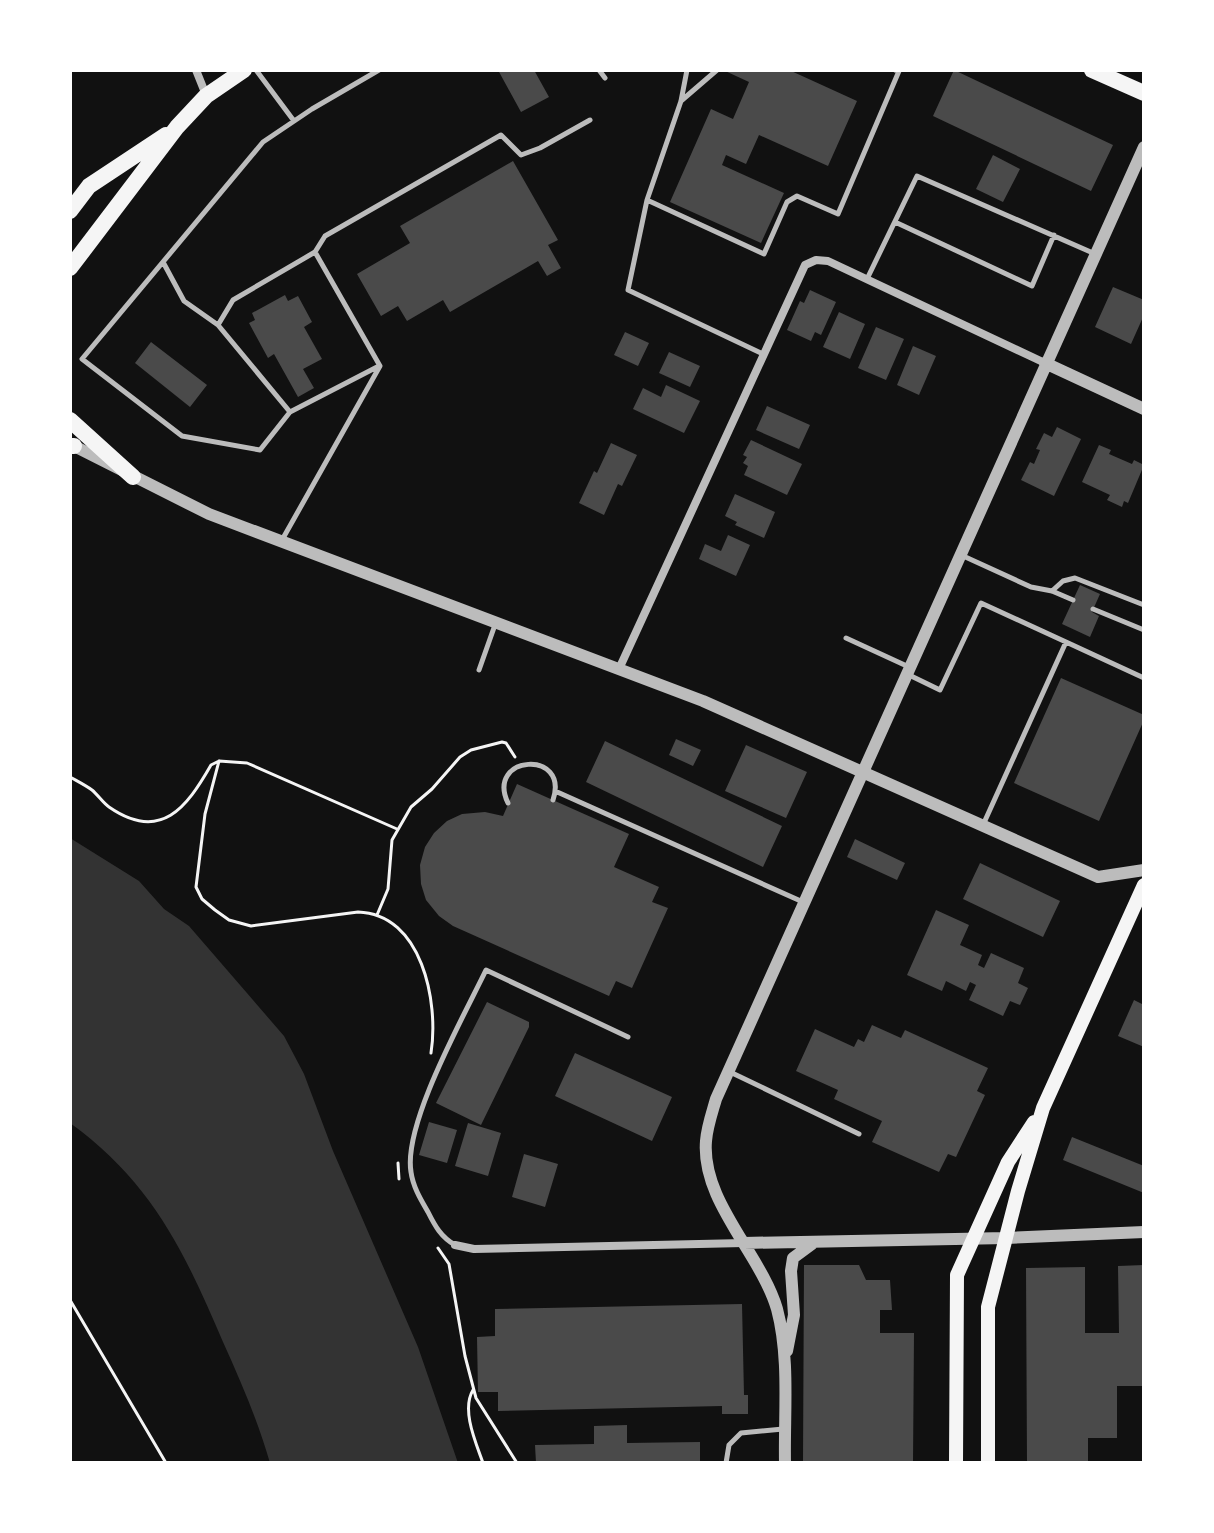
<svg xmlns="http://www.w3.org/2000/svg" width="1214" height="1533" viewBox="0 0 1214 1533" font-family="'Exo 2',sans-serif">
<rect width="100%" height="100%" fill="#111"/>
<path fill="#333" d="M70,838L139,881L164,909L189,926L284,1036L304,1074L333,1151L418,1347L458,1463H270C258,1421 241,1382 223,1342C185,1253 152,1182 70,1123Z"/>
<path fill="#4a4a4a" d="M498,70H534L549,97L521,112Z
M723,70H789L857,101L828,166L759,135L746,164L726,155L722,165L784,193L761,243L670,202L711,109L733,119L749,82Z
M954,70L1113,145L1091,191L933,116Z
M993,155L1020,169L1003,202L976,189Z
M513,161L558,240L548,245L561,268L547,276L538,261L450,312L443,300L407,321L398,306L381,316L357,274L410,243L400,226Z
M1113,287L1144,300V315L1131,344L1095,327Z
M810,290L836,302L821,335L815,332L811,341L787,330L800,301L804,303Z
M285,295L288,301L298,296L312,322L304,327L322,359L303,369L314,388L298,397L274,354L268,358L249,323L255,320L252,313Z
M839,312L865,324L850,359L823,347Z
M876,327L904,339L886,380L858,368Z
M625,332L649,343L638,366L614,355Z
M151,342L207,385L190,407L135,363Z
M913,346L936,356L919,395L897,385Z
M669,352L700,366L690,387L659,373Z
M666,385L700,401L684,433L633,409L643,388L661,397Z
M767,406L810,425L799,449L756,430Z
M1057,427L1081,439L1054,496L1021,480L1030,462L1034,464L1040,450L1036,449L1044,433L1052,437Z
M751,440L802,464L787,495L744,475L748,466L743,463L747,457L743,455Z
M611,443L637,455L622,486L618,484L604,515L579,503L594,471L597,473Z
M1099,445L1111,450L1109,454L1132,464L1134,460L1144,465L1128,503L1124,501L1122,507L1107,500L1110,495L1082,482Z
M735,494L775,512L764,538L735,525L737,522L725,516Z
M728,535L750,545L736,576L699,559L705,544L721,551Z
M1080,585L1100,594L1092,612L1099,616L1090,637L1062,624Z
M1061,678L1144,715V720L1099,821L1014,783Z
M676,739L701,750L693,766L669,755Z
M605,741L782,826L763,867L586,782Z
M746,745L807,772L786,818L725,791Z
M517,784L629,834L614,867L659,887L652,902L668,908L632,988L616,981L609,996L453,926L439,916L426,900L421,884L420,865L425,847L434,833L447,821L462,814L485,812L503,816Z
M855,839L905,863L897,880L847,857Z
M980,863L1060,901L1043,937L963,899Z
M936,910L969,925L960,945L982,955L978,965L984,968L991,953L1024,968L1018,983L1028,988L1020,1005L1010,1001L1003,1016L969,1000L976,985L970,982L966,991L946,981L942,991L907,975Z
M1134,1000L1144,1005V1047L1118,1036Z
M487,1002L529,1022V1027L481,1125L436,1103Z
M872,1025L901,1038L905,1030L988,1068L977,1091L985,1095L956,1157L948,1154L939,1172L872,1142L882,1121L834,1099L838,1090L796,1071L815,1029L854,1047L858,1039L864,1042Z
M575,1053L672,1097L652,1141L555,1096Z
M429,1122L457,1130L447,1163L419,1155Z
M468,1123L501,1133L488,1176L455,1166Z
M1072,1137L1144,1166V1193L1063,1160Z
M524,1154L558,1164L545,1207L512,1197Z
M804,1265H859L866,1280H890L892,1310H880V1333H914L913,1463H803Z
M1144,1265V1386H1117V1438H1088V1463H1027L1026,1268L1085,1267V1333H1119L1118,1266Z
M742,1304L744,1395H748V1414H722V1406L498,1411V1392H478L477,1337L495,1336V1309Z
M627,1425V1443L700,1442V1463H536L535,1445L594,1444V1426Z"/>
<g fill="none" stroke-linecap="round" stroke-linejoin="round">
<path stroke="#f5f5f5" stroke-width="3" d="M219,761L247,763L397,829
M70,777C77,781 85,785 92,790C98,795 103,803 109,807C161,843 187,807 211,765L219,761L205,814L196,887L202,899L215,910L229,920L251,926L358,912C422,914 439,1002 431,1053
M377,915L388,889L392,840L411,807L432,789L460,757L471,750L502,742L506,743L515,757
M398,1163L399,1179
M438,1248L449,1264L465,1356L476,1398L517,1463
M70,1300L166,1463
M473,1390C461,1410 476,1443 483,1463"/>
<path stroke="#bcbcbc" stroke-width="5" d="M256,70L294,121
M599,70L605,78
M687,70L681,101L647,200L628,290L763,354
M681,101L717,70
M647,200L764,254L787,202L797,196L838,214L899,71L895,70
M895,222L1032,286L1054,235
M163,262L184,301L218,325L233,300L315,252L325,236L501,135L521,155L540,148L590,120
M867,279L917,176L1093,253
M218,325L290,412L379,366
M290,412L260,450L182,436L82,359L263,142L312,109L379,70
M282,540L380,366L315,252
M961,555L1031,587L1052,591L1073,600
M1052,591L1063,581L1075,578L1144,605
M1093,609L1144,630
M846,638L909,667
M479,670L496,622
M907,674L940,690L981,603L1066,642
M555,791L803,902
M508,803C485,755 570,749 553,800
M983,825L1066,642L1144,678
M730,1072L859,1134
M455,1245C441,1237 435,1226 428,1212C421,1200 413,1187 411,1172C403,1124 464,1016 486,970L628,1037
M726,1463L729,1445L741,1433L783,1429"/>
<path stroke="#bcbcbc" stroke-width="8" d="M196,70L206,95
M619,669L805,265L816,260L828,261L1045,363
M455,1245L474,1249L744,1243"/>
<path stroke="#bcbcbc" stroke-width="12" d="M1045,363L1144,409
M70,444L209,514L703,701L1098,877L1144,870
M744,1243L1006,1238L1144,1232
M787,1351L794,1315L791,1271L793,1258L812,1244
M785,1463C784,1413 790,1358 777,1309C761,1254 701,1201 706,1141C707,1127 712,1113 716,1099L1144,147"/>
<path stroke="#f5f5f5" stroke-width="14" d="M956,1463L957,1275L1008,1162L1034,1122
M988,1463V1307L1018,1191L1043,1108L1144,885"/>
<path stroke="#f5f5f5" stroke-width="16" d="M1092,70L1144,93
M70,211L89,186L166,135
M70,268L177,127L206,96L244,70
M70,420L133,477
M70,446H74"/>
</g>
<rect width="1214" height="1533" fill="none" stroke="#ffffff" stroke-width="144"/>
</svg>
